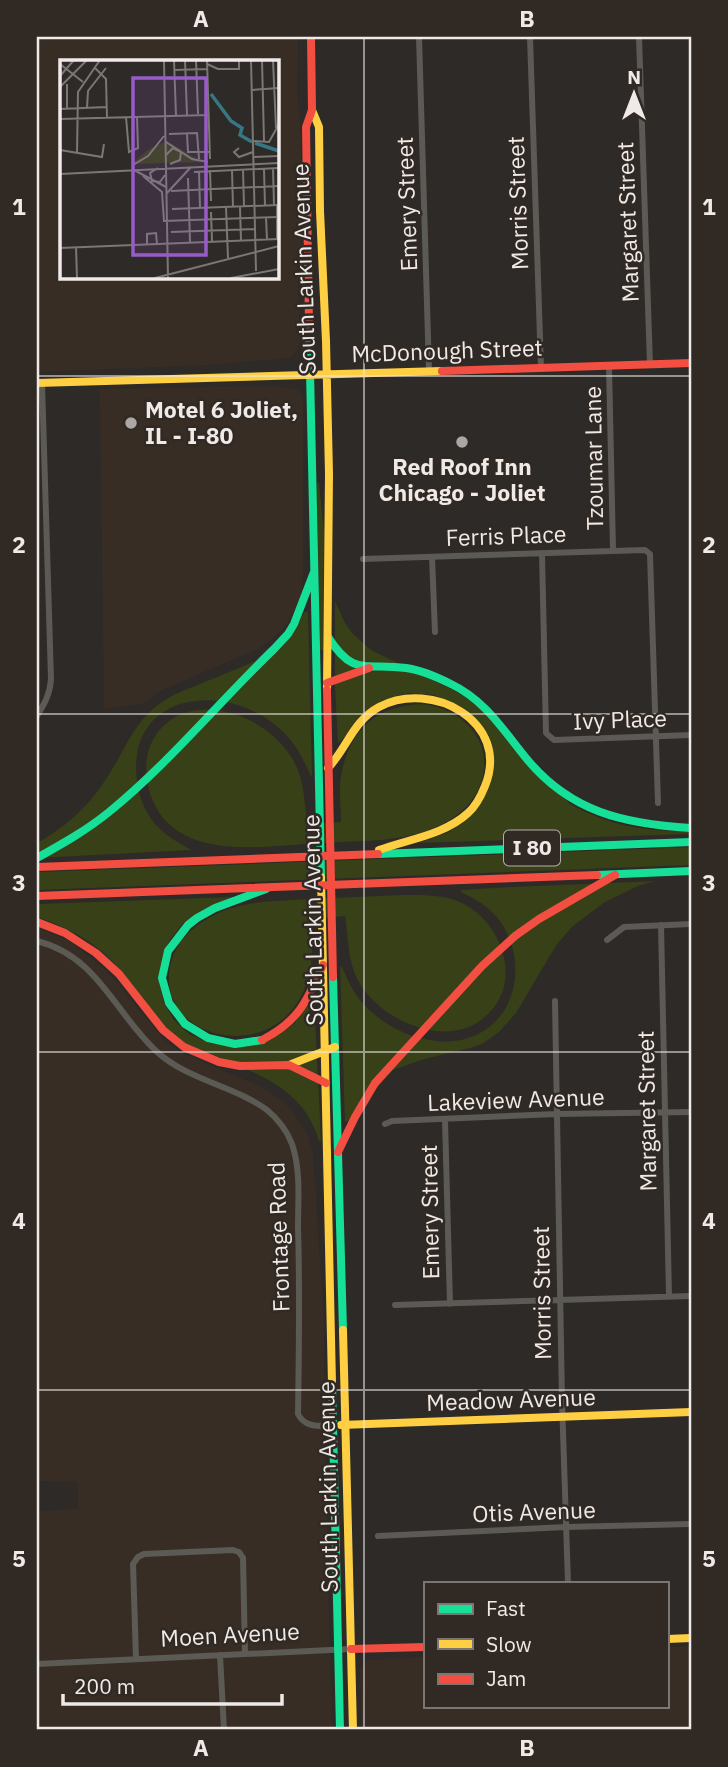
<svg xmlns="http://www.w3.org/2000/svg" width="728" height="1767" viewBox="0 0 728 1767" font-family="'IBM Plex Sans',sans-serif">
<rect width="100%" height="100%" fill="#2d2a27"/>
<path fill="#372d24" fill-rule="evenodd" d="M37,37H298L297,89L301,137L302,235L299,256L298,284L300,342L297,350L292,356L288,358L208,365L37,372ZM61,61H276V276H61Z
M272,386L295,389L299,391L303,399V573L302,591L295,609L284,628L273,638L257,649L158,692L142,704L104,709L100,389Z
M37,928L48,932L69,941L91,958L109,973L165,1041L180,1052L262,1087L279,1098L291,1109L308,1135L313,1155L324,1322L325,1450L332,1730H37V1511L78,1509V1482L37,1481Z
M691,1646V1730H361L360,1667L368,1660L425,1657V1706H667V1647Z"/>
<path fill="#374017" d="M317,483H319L324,531L323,650H320Z
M335,601L345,623L352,633L371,650L453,690L477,704L570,804C611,826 642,831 688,831L689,834L419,843L449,832L483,800L488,736L435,695L409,693L396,696L338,743L335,687Z
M304,612H308L312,778C305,764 299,749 288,737C237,679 125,687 137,781C139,798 147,817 160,829C169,838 180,843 191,850L37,858V843C64,828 87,808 104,782C130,745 133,714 178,693L263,658L298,625Z
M423,704C491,713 507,786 448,821C410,844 362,840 319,843C264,846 178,863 152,799C147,786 145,771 147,757C150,740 161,724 177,716C218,697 269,722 292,758C305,779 304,801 307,824L341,822C341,809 339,796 340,783C346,734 373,705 423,704Z
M691,847V865L37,890V872Z
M656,881L638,886L605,902L573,926L557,944L516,1013L499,1032L482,1044L470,1048L421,1060L393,1070L348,1121L345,1122L340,967H342C347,978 352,990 360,1000C387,1034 446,1056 485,1030C521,1006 524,953 499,920C489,907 476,899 461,892V890L511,887Z
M401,895C422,895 446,894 464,904C502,924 522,980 489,1013C452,1052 384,1023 360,984C347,962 349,940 345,916L311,919C312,940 314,962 307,982C278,1072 147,1039 172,959C179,937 201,920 221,912C249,900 281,901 310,899C341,898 371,896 401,895Z
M233,897L184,922L168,943L159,982L164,1003L174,1020L189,1034L212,1044L269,1041L294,1024L312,997H314L321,1141H319C303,1087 257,1074 211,1054C203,1051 193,1048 186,1044C155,1025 136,986 111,960C91,939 63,926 37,917V904Z"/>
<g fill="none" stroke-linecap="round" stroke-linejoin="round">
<path stroke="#5c5a54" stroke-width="6" d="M419,37L429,371
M530,37L541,368
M639,37L650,365
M609,366L613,550
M542,553L546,733L554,740L691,735
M432,557L435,632
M363,559L645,550L650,554L658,803
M37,716C45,703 50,694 51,679L42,383
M661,925L669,1296
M607,940L624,927L691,924
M37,941C97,956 114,1011 155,1050C186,1080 233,1085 267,1110C278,1119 287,1131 292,1144C301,1170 298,1201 298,1228C300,1290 299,1352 298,1414C305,1428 319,1426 333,1426
M555,1001L562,1401L568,1583
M445,1120L450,1304
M385,1124L392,1121L556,1114L691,1112
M395,1305L691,1296
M378,1536L566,1527L691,1524
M220,1655L224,1730
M136,1659L133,1564L138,1557L144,1554L233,1550L239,1552L243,1558L245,1654
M37,1664L351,1649"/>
<path stroke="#16e098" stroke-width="8" d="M309,325L321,877
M328,637C354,678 366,662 406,668C421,670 437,677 451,684C485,700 503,730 526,758C570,812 624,824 691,828
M378,854L691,842
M37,858C62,844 87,830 109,812C169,763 219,702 274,649L288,634L294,624L314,572
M597,875L691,871
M333,977L343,1330
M262,1040L235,1044L208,1038L185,1024L169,1003L162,978L168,951L188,925L197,918L215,908L266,889
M332,1384L340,1730"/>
<path stroke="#ffcf43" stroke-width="8" d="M312,110L319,127L320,211L326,341L329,474L327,690
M37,383L442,371
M328,768C347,748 353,721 379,707C432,679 511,722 485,786C481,796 476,806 468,813C444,835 409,839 379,850
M321,877L332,1384
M289,1065L335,1047
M343,1330L353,1730
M341,1425L691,1412
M667,1639L691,1638"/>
<path stroke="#f24e42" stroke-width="8" d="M309,325L306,127L312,110L311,37
M442,371L691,363
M327,683L369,668
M327,690L333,977
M37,867L378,854
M37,896L597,875
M37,922L65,933L96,953L119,974L163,1030L184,1047L219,1062L240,1066L289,1065L326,1083
M262,1040C299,1021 307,1001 323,965
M338,1152L355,1117L375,1083L482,966L515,936L539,919L615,875
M351,1649L425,1647"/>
</g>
<path fill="none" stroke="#efeae7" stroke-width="2" stroke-opacity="0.55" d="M364,37V1730M37,376H691M37,714H691M37,1052H691M37,1390H691"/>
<g fill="#aba7a4" stroke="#302924" stroke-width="2.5">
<circle cx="131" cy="423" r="7"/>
<circle cx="462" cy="442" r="7"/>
</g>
<g text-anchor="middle" stroke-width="5" stroke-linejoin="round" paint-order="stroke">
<rect fill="#302924" stroke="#b6b0ac" stroke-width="2" x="504" y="830.5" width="56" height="35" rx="5"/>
<g font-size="21" font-weight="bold" fill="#efeae7">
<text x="532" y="855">I 80</text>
</g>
<g font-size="23" fill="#efeae7" stroke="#302924">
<text transform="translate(518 203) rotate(-92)" y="8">Morris Street</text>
<text transform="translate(407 204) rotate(-92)" y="8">Emery Street</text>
<text transform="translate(628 222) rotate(-92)" y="8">Margaret Street</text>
<text transform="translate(304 269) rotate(-92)" y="8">South Larkin Avenue</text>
<text transform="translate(447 351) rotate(-2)" y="8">McDonough Street</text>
<text transform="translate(594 458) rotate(-91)" y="8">Tzoumar Lane</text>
<text transform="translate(506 536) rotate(-2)" y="8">Ferris Place</text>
<text transform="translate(620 720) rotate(-2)" y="8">Ivy Place</text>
<text transform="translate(313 920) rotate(-91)" y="8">South Larkin Avenue</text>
<text transform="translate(516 1100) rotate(-2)" y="8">Lakeview Avenue</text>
<text transform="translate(647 1111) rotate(-91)" y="8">Margaret Street</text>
<text transform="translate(430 1212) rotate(-91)" y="8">Emery Street</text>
<text transform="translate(279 1237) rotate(-92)" y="8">Frontage Road</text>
<text transform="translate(542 1293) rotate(-91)" y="8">Morris Street</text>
<text transform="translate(511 1400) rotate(-2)" y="8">Meadow Avenue</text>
<text transform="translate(328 1487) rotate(-91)" y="8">South Larkin Avenue</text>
<text transform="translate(534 1512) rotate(-2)" y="8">Otis Avenue</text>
<text transform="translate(230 1635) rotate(-3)" y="8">Moen Avenue</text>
</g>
<g font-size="23" font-weight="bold" fill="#efeae7" stroke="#302924" text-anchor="start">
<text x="145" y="418">Motel 6 Joliet,<tspan x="145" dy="26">IL - I-80</tspan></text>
<text x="462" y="475" text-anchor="middle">Red Roof Inn<tspan x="462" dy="26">Chicago - Joliet</tspan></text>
</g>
</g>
<g transform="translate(60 60)">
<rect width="219" height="219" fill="#2d2a27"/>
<path d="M107,81L142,102L72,104L89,89Z" fill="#374017"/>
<path fill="none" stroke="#357784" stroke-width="3.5" d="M151,34L171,61L182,68L180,75L192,82M195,83L219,91"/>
<path fill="none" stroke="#7b7774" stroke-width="2" d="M104,0L108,218M114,0L116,56M125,0L127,55M136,0L138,54M147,0L150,99M191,0L196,211M202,0L204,81M213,0L216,68M0,4L23,22M147,4L158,9H179V0M34,7L46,19L47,58M114,10L147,9M0,16L14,0M7,24V48M0,27L27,0M192,30L219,28M27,48L28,31L46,8M0,49L47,47M66,57L69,92L78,88L77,57M0,59L149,55M109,74L137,73L139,99M127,74L128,92H149M193,81L209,82L219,64M106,82L132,99L148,102M179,88L174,92L179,97L193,92M0,90L42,97L44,84M17,92L18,32L40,0M106,95L113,88L121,92L120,100L110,104M194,97L219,96M73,105L88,96L104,76M98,108L90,113L92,121L100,122L105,115M213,108L214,145M183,109L184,146M204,109L205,146M74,110L106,127M150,110L151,141M172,110L173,147M139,111L140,148M134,112L219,108M0,114L219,103M83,116L102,132L104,161L219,157M128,118L130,182M111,131L219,126M107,133L131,107M217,145V178M166,147L168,198M180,147L181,181M112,149L219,145M151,152L152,181M206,157L207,180M111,172L195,169M87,184V174L96,173L97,184M16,187L17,218M0,188L219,179M95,218L219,186M171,218L219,209"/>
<path fill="#985cc9" fill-opacity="0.15" stroke="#985cc9" stroke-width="3.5" d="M73,18H146V195H73Z"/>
<rect width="219" height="219" fill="none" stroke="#efeae7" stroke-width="3.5"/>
</g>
<rect width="728" height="1767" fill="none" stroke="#302924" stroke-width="77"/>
<rect x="424" y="1582" width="245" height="126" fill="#302924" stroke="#7c7672" stroke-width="2"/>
<rect x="438" y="1604" width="35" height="10" fill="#16e098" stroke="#7c7672" stroke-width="2"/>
<text x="486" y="1616" font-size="21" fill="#efeae7">Fast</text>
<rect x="438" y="1639" width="35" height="10" fill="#ffcf43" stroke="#7c7672" stroke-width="2"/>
<text x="486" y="1652" font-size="21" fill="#efeae7">Slow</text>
<rect x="438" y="1674" width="35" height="10" fill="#f24e42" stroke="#7c7672" stroke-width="2"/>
<text x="486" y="1686" font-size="21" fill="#efeae7">Jam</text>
<g transform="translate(634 94)" stroke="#302924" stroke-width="5" paint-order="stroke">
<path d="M0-5L12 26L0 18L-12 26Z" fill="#efeae7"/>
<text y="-10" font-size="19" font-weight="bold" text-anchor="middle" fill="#efeae7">N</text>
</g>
<path d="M63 1694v10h219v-10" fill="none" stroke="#efeae7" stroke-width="3.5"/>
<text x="74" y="1694" font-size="21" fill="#efeae7" stroke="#302924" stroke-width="5" paint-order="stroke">200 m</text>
<rect x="38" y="38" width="652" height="1690" fill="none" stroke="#efeae7" stroke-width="2.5"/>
<g font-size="23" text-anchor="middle" font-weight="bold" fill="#efeae7">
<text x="201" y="27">A</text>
<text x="527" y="27">B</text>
<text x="19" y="215">1</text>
<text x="709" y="215">1</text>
<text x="19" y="553">2</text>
<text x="709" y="553">2</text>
<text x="19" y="891">3</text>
<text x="709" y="891">3</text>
<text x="19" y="1229">4</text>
<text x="709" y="1229">4</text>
<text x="19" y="1567">5</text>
<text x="709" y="1567">5</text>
<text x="201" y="1756">A</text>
<text x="527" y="1756">B</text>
</g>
</svg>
